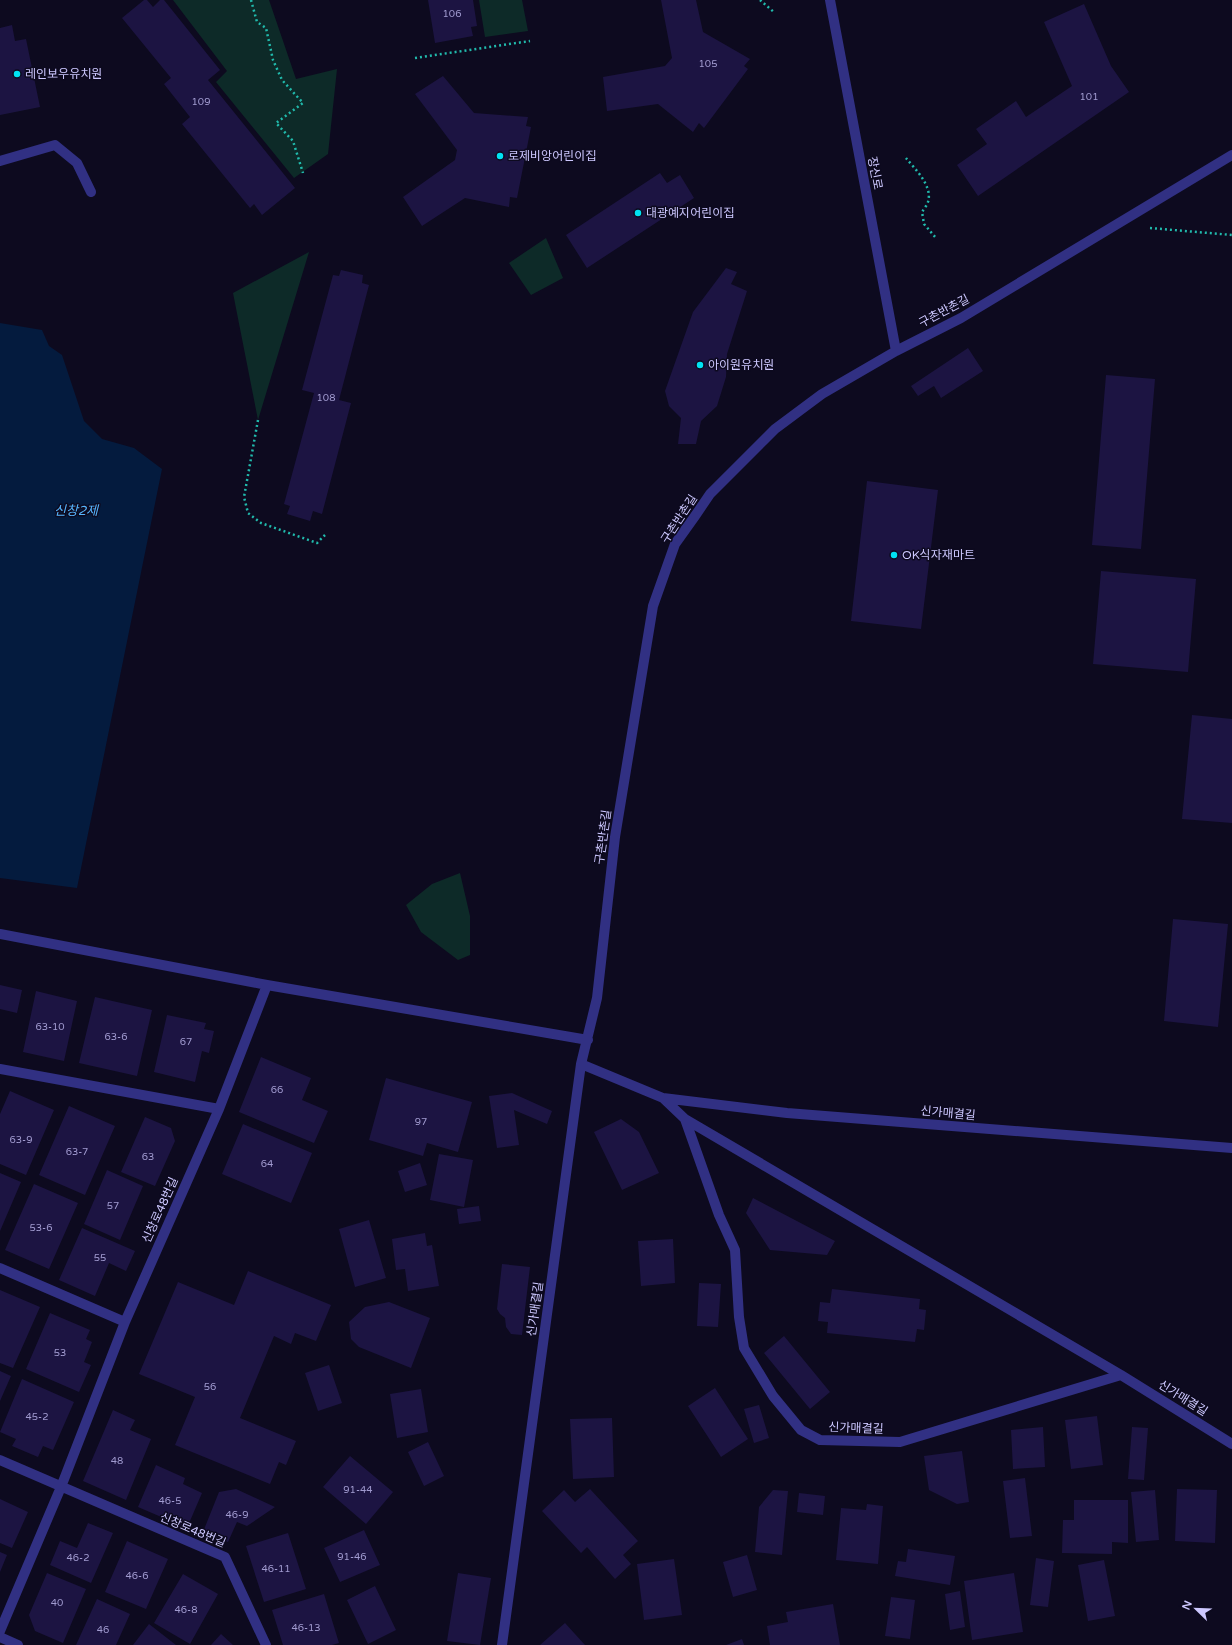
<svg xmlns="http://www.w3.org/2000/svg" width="1232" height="1645" viewBox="0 0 1232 1645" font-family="'Varela Round','Noto Sans KR',sans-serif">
<rect width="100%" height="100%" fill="#0d0a1f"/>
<path fill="#0d2a28" d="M173,0H269L296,79L337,69L328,154L294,178L216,82L227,71Z
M479,0H522L528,31L485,37Z
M546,238L563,278L531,295L509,263Z
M309,252L258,420L233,293Z
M460,873L470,916V955L458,960L421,932L406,905L432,884Z"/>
<path fill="#041b3e" d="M0,323L42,330L49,346L62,355L84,421L102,439L134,448L162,469L77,888L0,878Z"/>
<path fill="#1c1442" d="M144,0H147L153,7L160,0H164L220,70L208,80L295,188L262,215L254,204L250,208L182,124L190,117L164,84L171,78L122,18Z
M428,0H473L477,26L471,27L473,36L435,43Z
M661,0H696L703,32L750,59L744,66L748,69L704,128L699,123L693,132L658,104L607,111L603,77L665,66L672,58Z
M1084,4L1111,66L1129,92L978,196L957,165L987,144L976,129L1016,101L1026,117L1072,86L1044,22Z
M12,25L15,41L26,39L40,107L0,115V28Z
M443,76L474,113L528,117L526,126L531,127L517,198L510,197L509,207L465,198L422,226L403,197L455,160L457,150L415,94Z
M660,173L667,183L680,175L694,198L587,268L566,235Z
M726,268L737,272L731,284L747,291L727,354L726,377L717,406L701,421L696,444H678L681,418L669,406L665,391L693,312Z
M341,270L363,275L362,283L369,285L339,400L351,403L322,514L313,511L310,521L287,514L290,506L284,504L314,393L302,390L333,275L339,276Z
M968,348L983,371L941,398L934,386L918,396L911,386Z
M1106,375L1155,379L1141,549L1092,545Z
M867,481L938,490L921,629L851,621Z
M1101,571L1196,579L1188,672L1093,664Z
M1192,715L1232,719V823L1182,819Z
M1173,919L1228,924L1218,1027L1164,1021Z
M0,985L22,990L17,1013L0,1009Z
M36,991L77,1001L64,1061L23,1052Z
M95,997L152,1010L137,1076L79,1063Z
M167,1015L206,1023L204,1029L214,1031L209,1053L202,1051L195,1082L154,1072Z
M261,1057L311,1078L302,1100L328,1111L314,1143L239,1112Z
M386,1078L472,1102L458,1152L427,1143L423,1156L369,1140Z
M10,1091L54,1110L26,1175L0,1164V1114Z
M512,1093L552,1111L547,1124L514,1110L519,1145L497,1148L489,1096Z
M69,1106L115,1126L85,1195L39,1175Z
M145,1117L171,1128L175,1141L155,1186L121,1172Z
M621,1119L639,1132L659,1173L622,1190L594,1132Z
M243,1124L312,1153L291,1203L222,1174Z
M439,1154L473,1160L464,1207L430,1200Z
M420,1163L427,1185L405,1192L398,1171Z
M107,1170L143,1186L120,1240L84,1224Z
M0,1173L21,1182L0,1231Z
M34,1184L78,1203L49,1269L5,1250Z
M753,1198L835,1241L827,1255L770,1250L746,1213Z
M479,1206L481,1221L459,1224L457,1209Z
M369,1220L386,1278L355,1287L339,1229Z
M82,1228L135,1251L126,1271L109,1263L95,1296L59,1280Z
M425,1233L427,1246L432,1245L439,1286L408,1291L405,1269L396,1270L392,1239Z
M673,1239L675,1283L641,1286L638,1241Z
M502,1264L530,1267L522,1335L511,1334L506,1327L505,1318L500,1314L497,1309Z
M248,1271L331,1305L316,1341L295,1333L291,1344L274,1336L240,1418L296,1441L286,1465L279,1462L270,1484L175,1445L195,1397L139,1374L178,1282L234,1305Z
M699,1283L721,1284L718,1327L697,1326Z
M832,1289L920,1299L919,1309L926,1310L924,1330L917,1329L915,1342L827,1333L828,1322L818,1321L820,1302L830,1303Z
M0,1290L40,1307L13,1368L0,1363Z
M389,1302L430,1318L411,1368L359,1347L351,1339L349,1322L365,1307Z
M50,1313L90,1330L86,1339L92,1342L84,1362L91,1365L79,1392L26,1369Z
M784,1336L830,1392L810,1409L764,1353Z
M329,1365L342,1403L318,1411L305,1373Z
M0,1371L11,1376L0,1401Z
M22,1379L74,1402L53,1450L43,1446L38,1457L12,1446L16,1439L0,1432Z
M715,1388L748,1439L721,1457L688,1406Z
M421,1389L428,1432L397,1438L390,1394Z
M759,1405L769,1438L754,1443L744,1409Z
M113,1410L135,1420L130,1430L151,1439L126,1500L83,1481Z
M1097,1416L1103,1465L1071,1469L1065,1420Z
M612,1418L614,1477L573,1479L570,1419Z
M1043,1427L1045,1467L1013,1469L1011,1430Z
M1132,1427L1148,1428L1144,1480L1128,1479Z
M428,1442L444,1476L424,1486L408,1452Z
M962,1451L969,1502L957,1504L929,1490L924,1456Z
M350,1456L393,1492L366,1524L323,1487Z
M156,1465L185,1478L183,1484L202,1493L187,1528L138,1507Z
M1025,1478L1032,1536L1010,1538L1003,1481Z
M236,1489L275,1507L247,1526L237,1522L228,1542L203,1532L219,1492Z
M590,1489L638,1541L623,1555L631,1564L615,1579L587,1547L581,1553L542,1511L564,1490L575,1502Z
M1177,1489L1217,1490L1215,1543L1175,1541Z
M773,1490L788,1491L782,1555L755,1552L759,1507Z
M1155,1490L1159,1540L1136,1542L1131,1492Z
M799,1493L825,1496L823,1515L797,1512Z
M0,1499L28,1512L12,1548L0,1543Z
M1074,1500H1128V1543L1112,1542V1554L1062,1553L1063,1520H1074Z
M867,1504L883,1506L878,1564L836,1560L841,1508L866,1510Z
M88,1523L113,1533L91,1583L50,1565L60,1541L77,1548Z
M364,1530L380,1565L340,1582L324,1548Z
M288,1533L306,1589L264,1602L246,1546Z
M127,1541L168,1559L146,1609L105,1592Z
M908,1549L955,1556L950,1585L895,1576L898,1561L906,1562Z
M0,1552L7,1555L0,1572Z
M747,1555L757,1590L733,1597L723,1562Z
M1036,1558L1054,1561L1048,1607L1030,1605Z
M674,1559L682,1615L644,1620L637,1564Z
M1104,1560L1115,1616L1088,1621L1078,1565Z
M47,1573L86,1589L63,1643L35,1631L29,1615Z
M458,1573L491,1578L480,1645L447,1641Z
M1014,1573L1023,1632L972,1640L964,1581Z
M183,1574L218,1594L190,1644L154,1623Z
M375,1586L396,1630L368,1644L347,1600Z
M960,1591L965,1627L950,1630L945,1594Z
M324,1594L339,1643L332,1645H283L272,1610Z
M891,1597L915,1600L910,1639L885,1636Z
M97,1599L130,1614L116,1645H76Z
M833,1604L840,1645H770L767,1626L788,1622L786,1612Z
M565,1623L585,1645H540Z
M149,1624L176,1645H133Z
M221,1634L233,1645H211Z
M742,1639L744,1645H726Z"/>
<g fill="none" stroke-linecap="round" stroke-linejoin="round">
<path stroke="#21baac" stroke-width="2.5" stroke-dasharray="2 3" stroke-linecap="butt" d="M251,0L257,22L266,28L273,60L282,80L303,103L276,123L293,141L303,173
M760,0L775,13
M415,58L530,41
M906,158C915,169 933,186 928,202C927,205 924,209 922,212L924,224L936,238
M1150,228L1232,235
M258,420L244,497L248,513L261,523L317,543L325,535"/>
<path stroke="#313083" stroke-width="10" d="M0,161L55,145L77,163L91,192"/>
<path stroke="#313083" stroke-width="10" d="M830,0L896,351
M0,934L267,985L588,1040
M581,1064L663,1098L685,1119L1121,1375L1232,1444
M0,1069L219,1109
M663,1098L787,1113L1232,1148
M685,1119L719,1215L735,1250L739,1317L744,1348L773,1396L801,1430L820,1440L900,1442L1121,1375
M0,1268L125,1322
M0,1460L225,1557L266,1645
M0,1631L61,1487L125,1322L219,1109L267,985
M0,1637L18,1645
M502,1645L581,1064L597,998L615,837L653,606L675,544L695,516L710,494L775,429L822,394L896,351L961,318L1232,155"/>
</g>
<g fill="#00e3f3" stroke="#0d0a1f" stroke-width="1.5">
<circle cx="17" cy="74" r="4"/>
<circle cx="500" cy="156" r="4"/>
<circle cx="638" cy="213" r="4"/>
<circle cx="700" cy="365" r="4"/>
<circle cx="894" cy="555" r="4"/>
</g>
<g text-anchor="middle" stroke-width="3" stroke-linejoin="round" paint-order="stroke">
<g font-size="10" fill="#a19bd0">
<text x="452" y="17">106</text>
<text x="708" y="67">105</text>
<text x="1089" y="100">101</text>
<text x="201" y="105">109</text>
<text x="326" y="401">108</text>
<text x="50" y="1030">63-10</text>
<text x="116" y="1040">63-6</text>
<text x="186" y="1045">67</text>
<text x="277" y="1093">66</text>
<text x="421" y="1125">97</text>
<text x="21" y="1143">63-9</text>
<text x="77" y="1155">63-7</text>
<text x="148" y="1160">63</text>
<text x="267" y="1167">64</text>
<text x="113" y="1209">57</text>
<text x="41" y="1231">53-6</text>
<text x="100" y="1261">55</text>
<text x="60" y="1356">53</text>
<text x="210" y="1390">56</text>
<text x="37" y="1420">45-2</text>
<text x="117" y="1464">48</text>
<text x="358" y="1493">91-44</text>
<text x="170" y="1504">46-5</text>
<text x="237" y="1518">46-9</text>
<text x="352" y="1560">91-46</text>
<text x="78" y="1561">46-2</text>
<text x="276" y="1572">46-11</text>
<text x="137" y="1579">46-6</text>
<text x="57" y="1606">40</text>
<text x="186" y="1613">46-8</text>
<text x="306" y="1631">46-13</text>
<text x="103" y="1633">46</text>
</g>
<g font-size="12" fill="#cdc8ff" stroke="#0d0a1f" text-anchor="start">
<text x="25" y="78">레인보우유치원</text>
<text x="508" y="160">로제비앙어린이집</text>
<text x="646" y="217">대광예지어린이집</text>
<text x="708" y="369">아이원유치원</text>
<text x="902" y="559">OK식자재마트</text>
</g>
<g font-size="12" fill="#cdc8ff" stroke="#0d0a1f">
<text transform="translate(875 173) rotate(79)" y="4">장신로</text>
<text transform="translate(944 311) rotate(-28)" y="4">구촌반촌길</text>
<text transform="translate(679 519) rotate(-57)" y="4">구촌반촌길</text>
<text transform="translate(603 837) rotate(-82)" y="4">구촌반촌길</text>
<text transform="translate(948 1113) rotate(5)" y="4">신가매결길</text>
<text transform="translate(160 1210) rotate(-66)" y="4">신창로48번길</text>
<text transform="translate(535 1309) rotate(-82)" y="4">신가매결길</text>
<text transform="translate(1183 1398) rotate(32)" y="4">신가매결길</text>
<text transform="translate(856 1428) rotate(2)" y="4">신가매결길</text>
<text transform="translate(193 1530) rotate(23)" y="4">신창로48번길</text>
</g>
<g font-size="13" font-style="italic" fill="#56b6ff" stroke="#0d0a1f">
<text x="76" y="515">신창2제</text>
</g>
</g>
<g transform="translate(1196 1609) rotate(293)" stroke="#0d0a1f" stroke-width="3" paint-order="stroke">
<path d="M0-3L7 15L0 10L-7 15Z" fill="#cdc8ff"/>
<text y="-6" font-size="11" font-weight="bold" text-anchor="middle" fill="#cdc8ff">N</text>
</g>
</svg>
